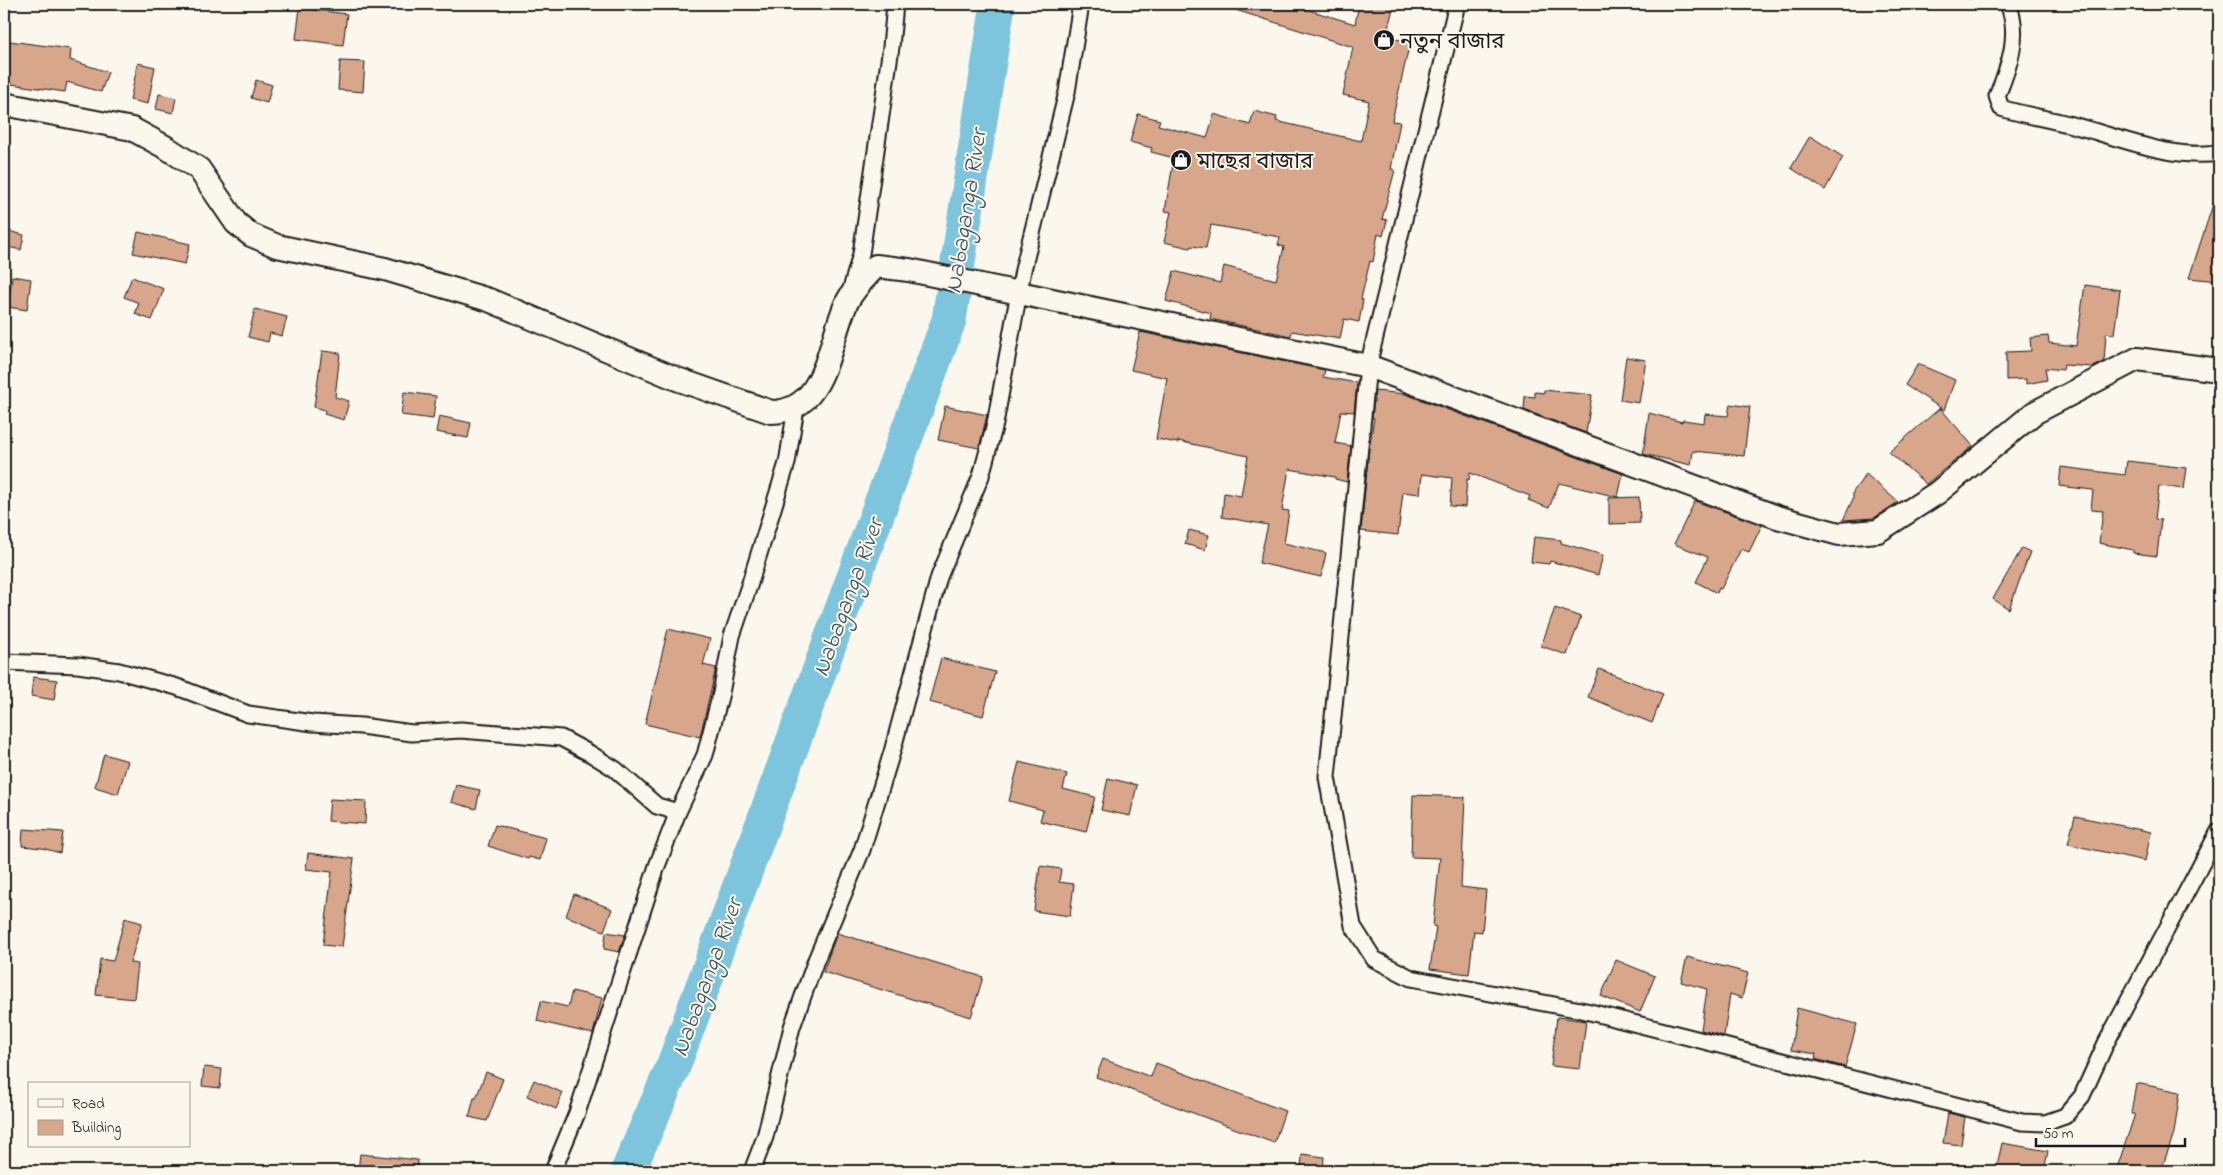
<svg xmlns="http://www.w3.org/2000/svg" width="2223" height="1175" viewBox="0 0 2223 1175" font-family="'Indie Flower','Noto Sans Bengali',sans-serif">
<rect width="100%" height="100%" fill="#fbf7ec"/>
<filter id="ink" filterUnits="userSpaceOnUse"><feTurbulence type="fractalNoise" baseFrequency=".02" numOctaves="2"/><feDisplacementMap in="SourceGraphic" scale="10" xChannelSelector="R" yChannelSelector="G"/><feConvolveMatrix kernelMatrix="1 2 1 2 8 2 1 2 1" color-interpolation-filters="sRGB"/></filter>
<g filter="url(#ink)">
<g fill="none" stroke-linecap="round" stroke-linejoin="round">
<path stroke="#7cc5dc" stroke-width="35" d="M628,1171L673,1067L949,320L998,4"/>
</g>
<path fill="#d8a68b" stroke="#1c1c1c" d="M1227,4H1289L1355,24L1359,4H1394L1386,37L1410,42L1392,121L1400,122L1391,169L1395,170L1382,219L1387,220L1383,236L1378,234L1373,262L1370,261L1361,299L1363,300L1359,322L1344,319L1340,339L1292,331L1291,336L1210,319L1211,313L1166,301L1174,271L1220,283L1224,266L1276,280L1284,247L1278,245L1280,237L1211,225L1206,248L1191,246L1190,248L1164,242L1171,212L1165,211L1174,158L1151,152L1152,148L1130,142L1138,114L1160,120L1158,125L1207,138L1214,114L1250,125L1254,111L1277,117L1276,121L1361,141L1369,101L1343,95L1353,47L1226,7Z
M300,8L347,14L343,45L296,39Z
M9,41L71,49L70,60L108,72L101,92L67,82L65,92L4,83V68Z
M340,61L365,62L363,92L338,90Z
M138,63L155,67L148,104L130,100Z
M256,80L272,85L267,103L251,98Z
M159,94L176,98L173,113L156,109Z
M1810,136L1843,157L1825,190L1791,168Z
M2216,195H2219V281L2189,278Z
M4,230L24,235L21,250L4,246Z
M138,232L190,244L185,264L133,253Z
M12,276L31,279L27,310L8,307Z
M132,277L164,289L152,320L135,314L139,303L124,297Z
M2085,285L2120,290L2114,334L2106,333L2104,362L2093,367L2064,365L2063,370L2045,368L2047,380L2026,384V379L2006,380V352L2031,351L2030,338L2048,336L2049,343L2076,346Z
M255,309L287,317L282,336L270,333L268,342L248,337Z
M1140,332L1325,370L1323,377L1357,383L1354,412L1341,411L1335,443L1351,446L1347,482L1335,479V477L1289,469L1282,510L1289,511L1284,543L1326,553L1321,577L1259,563L1268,525L1222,517L1224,493L1241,496L1248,456L1178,441V443L1156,439L1167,378L1131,370Z
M322,351L340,353L335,397L349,401L344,420L324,414L325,410L314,407Z
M1626,357L1646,360L1639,403L1620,400Z
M1918,364L1955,380L1944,410L1905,385Z
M1544,390L1592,395L1586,433L1524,410L1525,396L1535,397V392L1544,393Z
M1375,391L1405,394L1623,474L1618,497L1559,483L1549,508L1528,500L1530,496L1470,473L1469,480L1467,479L1465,507L1450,506L1452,478L1422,474L1420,494L1403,492L1398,535L1361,531L1369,449L1374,418H1372Z
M404,392L436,396L433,419L401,415Z
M1730,404L1750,407L1744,456L1693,451L1691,465L1643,454L1649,413L1682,422L1683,420L1704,423L1705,414L1728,416Z
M945,406L987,415L979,448L938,440Z
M1940,408L1973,446L1926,484L1889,452Z
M439,416L471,423L468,438L436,432Z
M2127,461L2187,468L2184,489L2159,486L2155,519L2161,520L2157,556L2133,553V550L2099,543L2103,511L2091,510L2093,490L2059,486L2061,467L2125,475Z
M1866,474L1898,502L1874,518L1843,520L1853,499V492Z
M1639,497L1640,523L1609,524V498Z
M1695,501L1762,525L1749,552L1741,549L1721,589L1719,588L1717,593L1696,582L1708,557L1674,544Z
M1189,530L1209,535L1205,550L1185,544Z
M1534,537L1561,540V543L1603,555L1598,575L1550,561L1549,564L1531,562Z
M2022,548L2030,552L2009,609L1993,599Z
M1555,608L1581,617L1567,655L1541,646Z
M668,629L710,639L703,665L716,668L700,737L645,724Z
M941,658L995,672L983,716L929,702Z
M1599,669L1663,694L1652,723L1588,697Z
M33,677L57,680L54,700L31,696Z
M104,754L128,761L118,794L95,787Z
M1019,762L1067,774L1063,789L1095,797L1086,832L1040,821L1043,810L1009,801Z
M1108,778L1137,785L1130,816L1101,810Z
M456,785L480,790L476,809L451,802Z
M1413,795L1465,797L1461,887L1486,890L1482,932L1474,931L1469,974L1430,969L1436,927L1433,926L1440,858L1411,857Z
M330,799L366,801L365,824L328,821Z
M2075,816L2151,832L2145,861L2068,844Z
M495,825L546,838L540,860L529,857L528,859L488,846Z
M23,829L63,832L60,853L42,848L22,846Z
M308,853L354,859L342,947L323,945L332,872L306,869Z
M1040,866L1061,869L1059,882L1074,884L1070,916L1034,911Z
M574,894L612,909L604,931L566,916Z
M125,918L142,923L130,963L138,964L134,999L96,995L100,959L113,961Z
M606,932L625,935L619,952L604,949Z
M837,933L983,977L971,1017L823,972Z
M1687,957L1748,973L1742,998L1730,994L1724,1036L1701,1030L1707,989L1681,982Z
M1616,960L1655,976L1640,1012L1601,996Z
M572,991L602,998L593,1034L537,1021L541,1001L568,1007Z
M1797,1008L1857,1024L1845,1067L1815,1059L1816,1054L1791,1050Z
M1557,1017L1586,1021L1580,1069L1551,1066Z
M1103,1059L1151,1077L1156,1063L1285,1111L1274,1143L1096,1077Z
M204,1067L222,1069L220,1088L202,1086Z
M486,1072L503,1079L487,1121L469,1117L474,1098H476Z
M534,1080L563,1093L556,1109L527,1096Z
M2136,1083L2180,1092L2174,1133L2161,1171H2116L2135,1114H2131Z
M1948,1113L1965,1117L1961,1145L1943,1143Z
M2002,1143L2048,1151L2044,1171H1996Z
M360,1154L418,1160L417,1171H358Z
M1302,1154L1324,1157L1323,1171H1301Z"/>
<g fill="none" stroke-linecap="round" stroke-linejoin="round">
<g stroke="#1c1c1c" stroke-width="19">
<path id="street" d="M1457,4L1368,366L1327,777L1353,926L1374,959L1411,978L1586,1011L2022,1122L2045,1123L2065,1116L2082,1096L2106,1043L2219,831
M2008,4C2021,34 2009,67 1997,96L2001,108C2023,115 2046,118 2068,124C2118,136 2167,160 2219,153
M851,289L861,254L891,47L895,4
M4,662L78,665L119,671L177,687L248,714L313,723L361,726L412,733L461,730L561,738L591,754L615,769L657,806L678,812
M553,1171L577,1113L657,866L678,812L705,755L721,693L732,636L750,583L787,463L796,408
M752,1171L765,1137L792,1027L816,960L862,850L892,752L939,577L981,476L995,424L1023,270L1067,92L1081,4"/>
</g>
<g stroke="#1c1c1c" stroke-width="26">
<path id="secondary" d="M4,104L132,129L167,148L199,169L236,223L251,235L277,246L385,269L489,300L677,379L771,412C827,412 828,341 847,302C854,288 866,277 876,266L909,270L1368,366L1777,517L1839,534L1878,531L1937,493L2034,413L2137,359L2219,370"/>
</g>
<use href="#street" stroke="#fbf7ec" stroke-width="15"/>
<use href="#secondary" stroke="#fbf7ec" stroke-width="22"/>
</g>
</g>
<defs>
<g id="shop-disc" transform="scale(1.125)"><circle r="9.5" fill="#1c1c1c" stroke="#fbf7ec"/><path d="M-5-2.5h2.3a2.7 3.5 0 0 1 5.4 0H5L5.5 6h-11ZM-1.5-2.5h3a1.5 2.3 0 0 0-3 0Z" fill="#fff"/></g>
</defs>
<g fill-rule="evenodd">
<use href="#shop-disc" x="1384" y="40"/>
<use href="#shop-disc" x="1181" y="160"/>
</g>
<g text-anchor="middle" stroke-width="4" stroke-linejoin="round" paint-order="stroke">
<g font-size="22" fill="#1c1c1c" stroke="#fbf7ec" text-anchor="start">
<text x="1400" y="48">নতুন বাজার</text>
<text x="1197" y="168">মাছের বাজার</text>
</g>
<g font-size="24" font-style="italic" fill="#3e575f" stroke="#fbf7ec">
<text transform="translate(965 211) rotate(-81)" y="8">Nabaganga River</text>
<text transform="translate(847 597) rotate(-70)" y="8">Nabaganga River</text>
<text transform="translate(706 977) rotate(-70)" y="8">Nabaganga River</text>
</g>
</g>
<rect width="2223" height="1175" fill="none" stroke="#fbf7ec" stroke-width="20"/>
<rect x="10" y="10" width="2203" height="1155" fill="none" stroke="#1c1c1c" stroke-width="2" filter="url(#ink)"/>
<rect x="28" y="1082" width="162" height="65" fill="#fbf7ec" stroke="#a29f99"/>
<rect x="38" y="1099" width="25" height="8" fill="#fbf7ec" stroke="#a29f99"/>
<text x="72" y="1108" font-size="15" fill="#1c1c1c">Road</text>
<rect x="38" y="1120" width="25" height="15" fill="#d8a68b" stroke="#a29f99"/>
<text x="72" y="1132" font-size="15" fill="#1c1c1c">Building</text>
<path d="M2036 1138v8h149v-8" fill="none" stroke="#1c1c1c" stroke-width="2.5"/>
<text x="2043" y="1138" font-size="15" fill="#1c1c1c" stroke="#fbf7ec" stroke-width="4" paint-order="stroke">50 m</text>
</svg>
